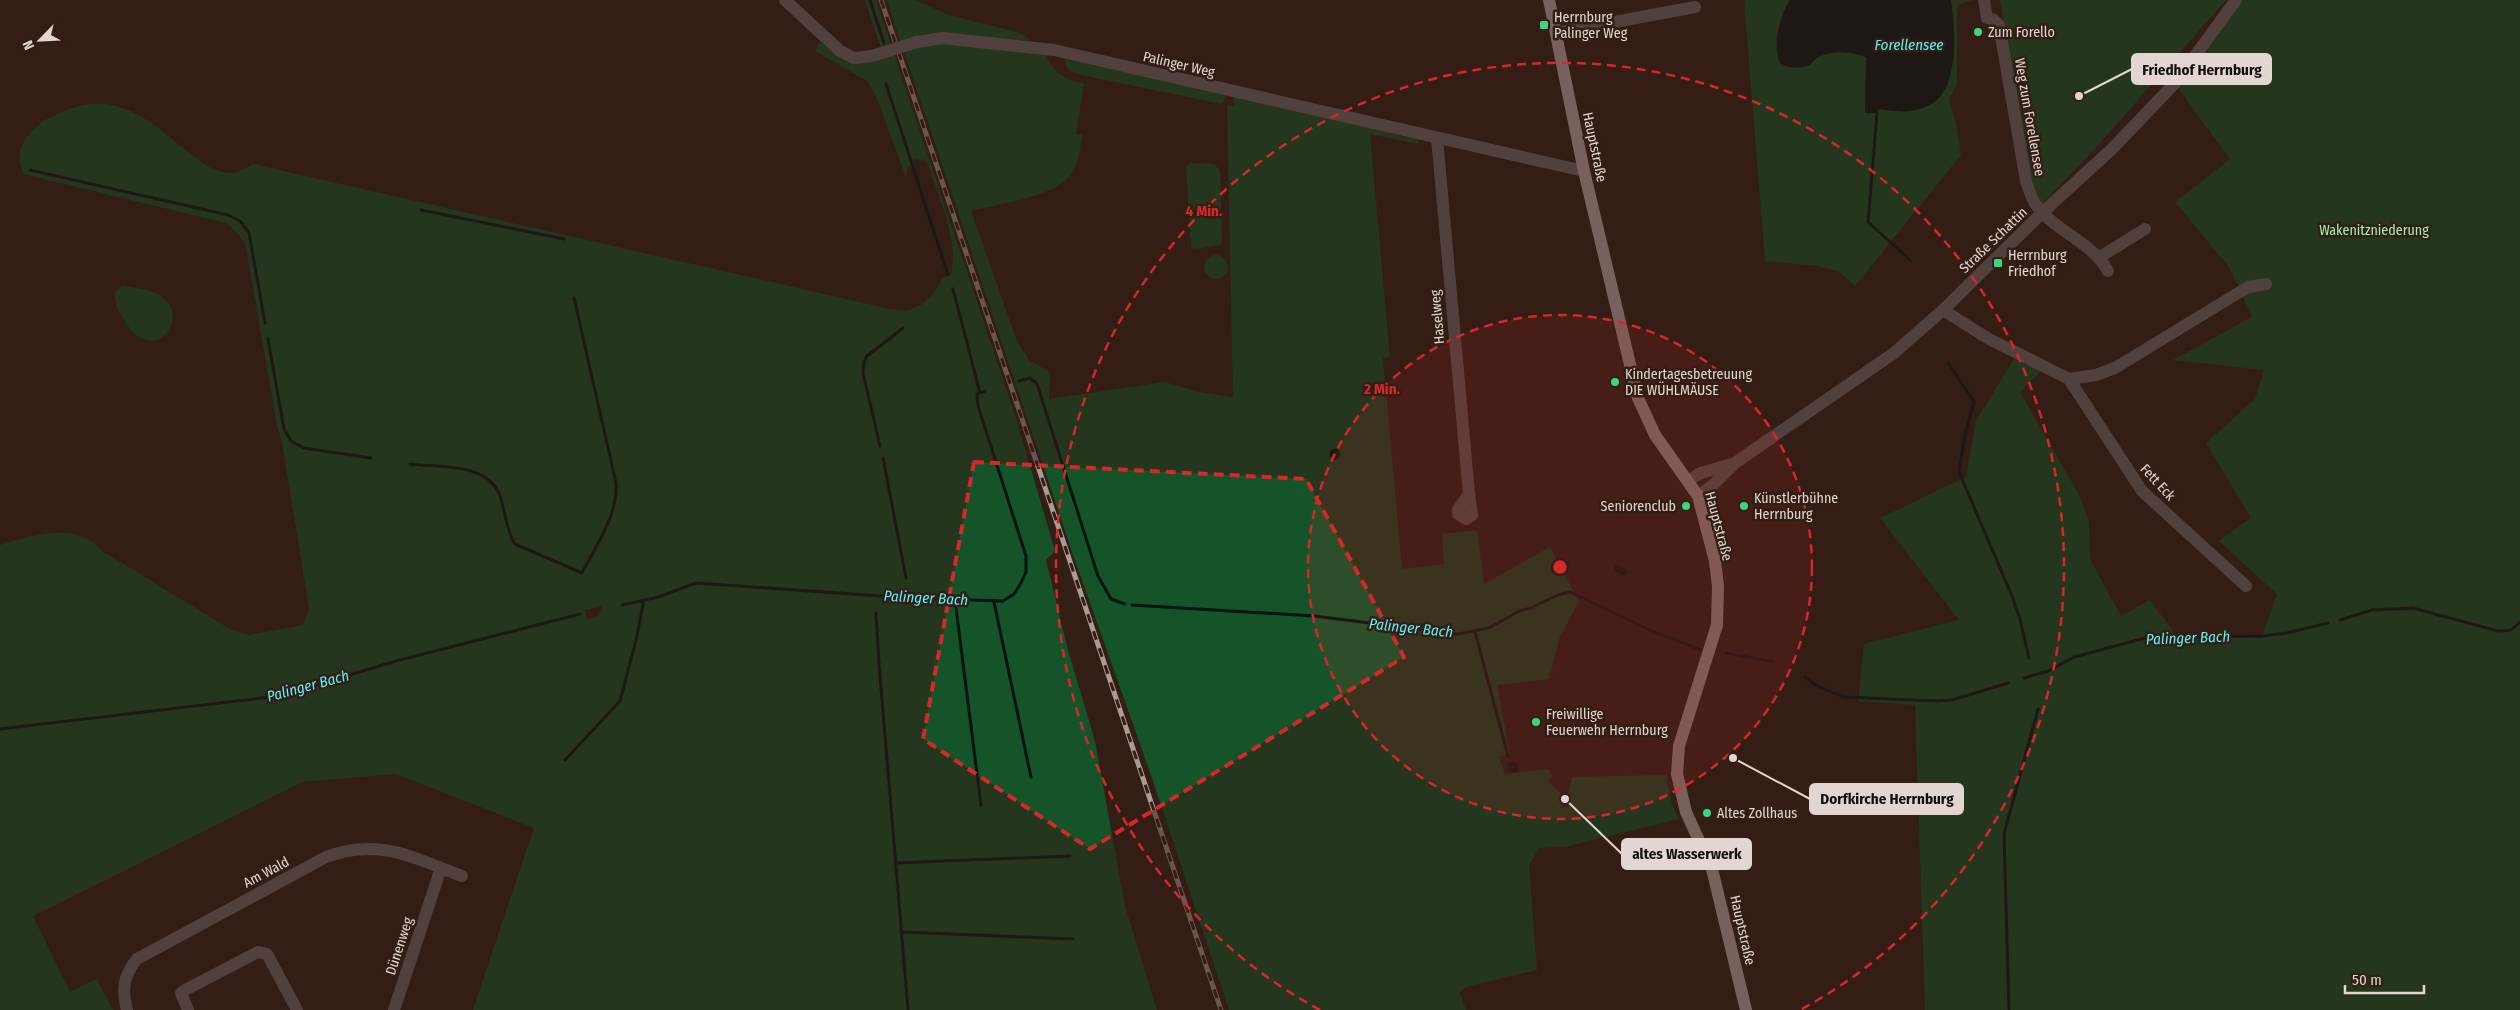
<svg xmlns="http://www.w3.org/2000/svg" width="2520" height="1010" viewBox="0 0 2520 1010" font-family="'Fira Sans Condensed',sans-serif">
<rect width="100%" height="100%" fill="#331e16"/>
<path fill="#155428" fill-rule="evenodd" d="M865,0H876L891,45L881,48Z
M887,0H915L948,15L1017,32L1027,37L1030,41L935,33L925,34L900,41Z
M1744,0H1790L1782,14L1815,58C1834,52 1847,50 1866,57L1865,113H1877L1878,109L1908,112L1937,100L1954,60L1951,0H1973L1957,5V84L1949,99L1956,123L1961,155L1855,286L1838,271L1818,266L1765,261Z
M2000,0H2226L2100,143L2042,204L2031,179Z
M2243,0H2520V1010H1925L1915,705L1858,701L1864,644L1959,620L1880,518L1966,477L1976,421L2014,359L2041,371L2020,392L2081,498L2089,523L2090,559L2121,616L2150,600L2178,638L2262,636L2277,594L2219,541L2251,518L2206,443L2255,399L2264,370L2173,360L2252,317L2230,268L2175,202L2230,159L2177,87L2202,50Z
M820,42C850,68 858,66 894,54L1016,418L1055,551L1046,560L1068,650L1095,741L1125,906L1157,1010H473L534,828L396,774L302,782L33,916L70,992L97,979L113,1010H0V545C26,538 62,525 87,539C93,542 98,547 102,551L230,629L249,635L303,625L309,609L282,442L277,425L246,247L240,236L226,223L23,174C17,158 19,145 31,132C43,119 54,115 70,109C120,91 152,123 188,152C202,163 215,173 232,173C239,173 248,167 253,164L890,309L907,311L921,305L934,293L942,279L951,274C959,238 939,199 928,165L925,161L915,159L907,169L906,178L877,98L867,81L815,51ZM602,606L598,617L587,619L585,610Z
M937,43L1046,54C1053,73 1065,79 1084,84L1076,134H1083C1080,146 1079,161 1073,171C1059,197 998,204 971,211L1017,341L1029,360L1048,371L1050,378L1049,399L1165,382L1199,392L1233,397L1227,105L1234,106L1232,95L1419,140L1418,144L1370,134L1390,357L1383,358L1402,569L1444,564L1442,534L1477,530L1484,584L1550,547L1579,602L1560,636L1549,679L1497,685L1510,754L1499,757L1505,774L1547,769L1553,776L1548,782L1562,795L1561,807L1571,806V803H1568V795L1572,777L1666,775L1672,804L1679,819L1565,847L1539,848L1529,866L1537,970L1465,987L1460,993L1466,1010H1229L1152,778L1070,546L904,51Z
M1065,59L1227,94L1222,104L1086,76C1076,74 1064,71 1065,59Z
M1190,163L1214,164L1220,170L1222,239L1221,245L1194,249L1191,247L1186,167Z
M1204 267a12 12 0 1 1 24 0a12 12 0 1 1-24 0Z
M122,286C135,288 147,288 159,295C193,313 156,369 126,323C119,311 114,305 115,292Z"/>
<path fill="#051313" d="M1790,0H1951C1955,27 1959,80 1937,100C1922,114 1897,112 1878,109L1877,113H1865L1866,57C1848,50 1822,48 1810,65C1799,69 1790,69 1780,63C1772,42 1779,19 1790,0Z
M1329.5 454a5.5 5.5 0 1 1 11 0a5.5 5.5 0 1 1-11 0Z
M1616,564L1628,570L1626,577L1613,570Z
M1507.5 767a5.5 5.5 0 1 1 11 0a5.5 5.5 0 1 1-11 0Z"/>
<g fill="none" stroke-linecap="round" stroke-linejoin="round">
<path stroke="#051313" stroke-width="3" d="M870,0L884,43
M886,84L948,275
M1877,113L1868,222L1910,260
M30,170L228,215L240,221L249,233L265,323
M421,210L564,239
M953,289L980,393
M268,339L284,429L291,441L304,448L371,458
M1948,363L1974,402L1965,435L1959,472L2012,596L2020,619L2029,658
M1019,381L1030,378L1037,384L1098,576L1111,599L1125,604
M880,446L863,373L864,362L867,356L903,328
M883,458L906,578
M410,464C441,468 491,462 501,499C505,513 507,532 515,544L582,573C596,545 618,516 616,483L574,298
M955,600L981,805
M994,602L1031,777
M622,605L658,597L696,583L910,598L1003,601L1014,594L1021,583L1026,572V556L978,406L977,394L985,391
M1132,605L1314,616L1458,634L1489,628L1519,611L1531,608L1558,595L1570,592L1652,631L1701,650
M876,613L879,664L908,1010
M2340,620L2372,610L2413,608L2498,631L2511,630L2520,622
M1475,632L1508,756
M1726,653L1774,662
M1805,677L1816,685L1843,697L1937,701L1952,700L2008,683
M2024,678L2048,671L2074,657L2145,638L2262,636L2287,633L2328,623
M0,729L279,696L396,661L580,614
M565,760L620,701L636,640L644,600
M895,863L1070,856
M901,932L1073,939
M2009,1010L2004,834L2038,709"/>
<path stroke="#776b6c" stroke-width="12" d="M785,0L840,51L854,58L872,56
M1984,0L1987,18L1994,20L1999,25L2026,181C2029,189 2031,199 2037,206C2056,232 2091,241 2108,271
M1556,33L1695,7
M917,42L942,38L1054,50L1584,171
M1437,138L1469,494L1458,510V514L1466,519L1472,515L1469,494
M2100,257L2145,229
M1943,310L1989,339L2069,379L2142,491L2246,586
M2069,379L2096,375L2115,368L2248,287L2266,284
M1689,480L1701,473L1735,463
M1698,496L1712,486L1735,463L1894,353L1943,310L2043,212L2112,149L2175,83L2236,0
M127,1010C121,989 124,975 137,959L326,857C379,837 413,858 462,876
M188,1010L181,993L185,990L258,952L267,954L297,1010
M394,1010L441,868"/>
<path stroke="#ccb2b4" stroke-width="12" d="M1549,0L1584,171L1638,398L1655,435L1698,496L1715,561L1718,586L1717,625L1679,746L1677,774L1686,812L1712,869L1746,1010"/>
<g stroke="#ac9b95" stroke-width="5">
<path id="rail" d="M881,0L1221,1010"/>
</g>
<use href="#rail" stroke="#331e16" stroke-width="3" stroke-dasharray="9" stroke-linecap="butt"/>
<path stroke="#776b6c" stroke-width="12" d="M872,56L917,42"/>
</g>
<path d="M0 0H2520V1010H0ZM974,462L1306,479L1404,657L1090,849L923,739Z" fill="#331e16" fill-opacity=".55" fill-rule="evenodd"/>
<path fill="none" stroke="#d62828" stroke-width="4" stroke-dasharray="10 6" stroke-linejoin="round" d="M974,462L1306,479L1404,657L1090,849L923,739Z"/>
<circle cx="1560" cy="567" r="252" fill="#d62828" fill-opacity=".12"/>
<g fill="none" stroke="#d62828" stroke-width="2.5" stroke-dasharray="9 6">
<circle cx="1560" cy="567" r="252"/>
<path d="M1320 1010A504 504 0 1 1 1800 1010"/>
</g>
<g fill="#3ad77f" stroke="#331e16" stroke-width="2">
<rect x="1539" y="20" width="10" height="10" rx="2.5"/>
<circle cx="1978" cy="32" r="5"/>
<rect x="1993" y="258" width="10" height="10" rx="2.5"/>
<circle cx="1615" cy="382" r="5"/>
<circle cx="1686" cy="506" r="5"/>
<circle cx="1744" cy="506" r="5"/>
<circle cx="1536" cy="722" r="5"/>
<circle cx="1707" cy="813" r="5"/>
</g>
<g text-anchor="middle" stroke-width="5" stroke-linejoin="round" paint-order="stroke">
<g font-size="14" fill="#e3d5cf" stroke="#331e16" text-anchor="start">
<text x="1554" y="22">Herrnburg<tspan x="1554" dy="16">Palinger Weg</tspan></text>
<text x="1988" y="37">Zum Forello</text>
<text x="2008" y="260">Herrnburg<tspan x="2008" dy="16">Friedhof</tspan></text>
<text x="1625" y="379">Kindertagesbetreuung<tspan x="1625" dy="16">DIE WÜHLMÄUSE</tspan></text>
<text x="1754" y="503">Künstlerbühne<tspan x="1754" dy="16">Herrnburg</tspan></text>
<text x="1676" y="511" text-anchor="end">Seniorenclub</text>
<text x="1546" y="719">Freiwillige<tspan x="1546" dy="16">Feuerwehr Herrnburg</tspan></text>
<text x="1717" y="818">Altes Zollhaus</text>
</g>
<g font-size="14" fill="#e3d5cf" stroke="#331e16">
<text transform="translate(1179 64) rotate(13)" y="5">Palinger Weg</text>
<text transform="translate(2030 117) rotate(80)" y="5">Weg zum Forellensee</text>
<text transform="translate(1595 147) rotate(78)" y="5">Hauptstraße</text>
<text transform="translate(1993 240) rotate(-44)" y="5">Straße Schattin</text>
<text transform="translate(1437 317) rotate(-95)" y="5">Haselweg</text>
<text transform="translate(2158 482) rotate(47)" y="5">Fett Eck</text>
<text transform="translate(1719 526) rotate(75)" y="5">Hauptstraße</text>
<text transform="translate(266 872) rotate(-28)" y="5">Am Wald</text>
<text transform="translate(1743 930) rotate(77)" y="5">Hauptstraße</text>
<text transform="translate(399 946) rotate(-72)" y="5">Dünenweg</text>
</g>
<g font-size="14" fill="#9df2ad" stroke="#331e16">
<text x="2374" y="235">Wakenitzniederung</text>
</g>
<g font-size="15" font-style="italic" fill="#5bf4f7" stroke="#331e16">
<text x="1909" y="50">Forellensee</text>
<text transform="translate(926 598) rotate(3)" y="5">Palinger Bach</text>
<text transform="translate(1411 628) rotate(6)" y="5">Palinger Bach</text>
<text transform="translate(2188 638) rotate(-2)" y="5">Palinger Bach</text>
<text transform="translate(308 686) rotate(-15)" y="5">Palinger Bach</text>
</g>
</g>
<circle cx="1560" cy="567" r="8" fill="#d62828" stroke="#331e16" stroke-width="2.5"/>
<g font-size="15" text-anchor="middle" font-weight="bold" fill="#d62828" stroke="#331e16" stroke-width="5" stroke-linejoin="round" paint-order="stroke">
<text x="1204" y="216">4 Min.</text>
<text x="1382" y="394">2 Min.</text>
</g>
<path fill="none" stroke="#e3d5cf" stroke-width="2" d="M2079 96L2132 69M1733 758L1810 799M1565 799L1622 854"/>
<g fill="#e3d5cf" stroke="#331e16" stroke-width="2">
<circle cx="2079" cy="96" r="5"/>
<circle cx="1733" cy="758" r="5"/>
<circle cx="1565" cy="799" r="5"/>
</g>
<g fill="#e3d5cf" stroke="#e3d5cf" stroke-width="2">
<rect x="2132" y="54" width="139" height="30" rx="5"/>
<rect x="1810" y="784" width="153" height="30" rx="5"/>
<rect x="1622" y="839" width="129" height="30" rx="5"/>
</g>
<g font-size="15" text-anchor="middle" font-weight="bold" fill="#111">
<text x="2202" y="75">Friedhof Herrnburg</text>
<text x="1887" y="804">Dorfkirche Herrnburg</text>
<text x="1687" y="859">altes Wasserwerk</text>
</g>
<g transform="translate(40 40) rotate(246)" stroke="#331e16" stroke-width="4" paint-order="stroke">
<path d="M0-4L9 19L0 12L-9 19Z" fill="#e3d5cf"/>
<text y="-8" font-size="14" font-weight="bold" text-anchor="middle" fill="#e3d5cf">N</text>
</g>
<path d="M2345 985v8h79v-8" fill="none" stroke="#e3d5cf" stroke-width="2.5"/>
<text x="2352" y="985" font-size="15" fill="#e3d5cf" stroke="#331e16" stroke-width="4" paint-order="stroke">50 m</text>
</svg>
